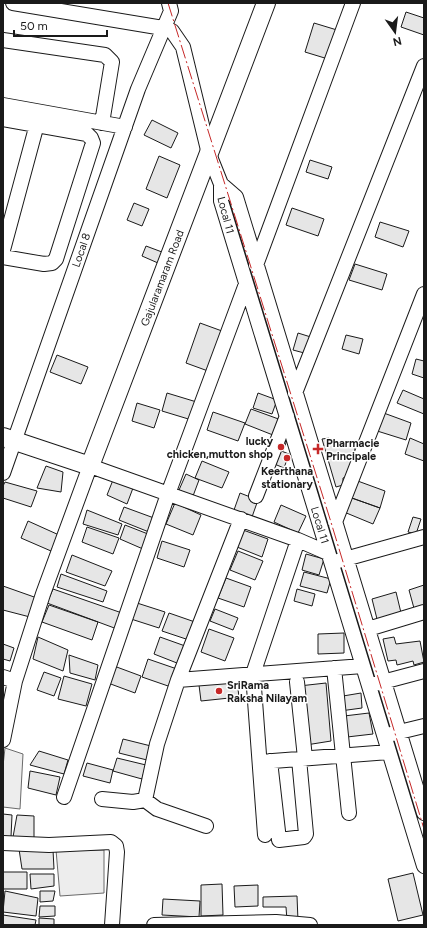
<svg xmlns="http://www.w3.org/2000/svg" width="427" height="928" viewBox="0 0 427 928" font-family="Figtree,sans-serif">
<rect width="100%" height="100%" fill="#fff"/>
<path fill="#ededed" stroke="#6a6a6a" d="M5,748L23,754L20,809L3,807V766Z
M56,850H104V893L60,896Z"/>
<path fill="#e6e6e6" stroke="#1a1a1a" d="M406,12L424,18V35L401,27Z
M314,23L337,30L328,59L305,52Z
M152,120L178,133L171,148L144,135Z
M159,156L180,165L167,198L146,189Z
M310,160L332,167L328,179L306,172Z
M134,203L149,209L142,226L127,220Z
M292,208L324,219L318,236L286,225Z
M380,222L409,231L403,247L375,237Z
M146,246L162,252L158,263L142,256Z
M355,264L387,274L382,290L349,280Z
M200,323L222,331L208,371L186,363Z
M298,333L314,338L308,354L293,350Z
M346,335L363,339L359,354L342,349Z
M57,355L88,367L81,384L50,372Z
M416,359L424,361V378L412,374Z
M403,390L424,399V414L397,403Z
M167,393L200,403L195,421L162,411Z
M258,393L277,400L272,414L253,408Z
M137,403L160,410L154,428L132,421Z
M251,409L284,421L278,437L245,424Z
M213,412L245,423L238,441L207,430Z
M381,412L411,423L406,440L374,430Z
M280,437L287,440L283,451L276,449Z
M329,438V440L334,439L335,443L344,441L345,444L347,443L349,447L354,446L356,453H354L356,460L353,469L347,471L349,476L343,478V485L336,487L322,439Z
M410,438L424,444V461L405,454Z
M276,449L289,454L284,468L272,463Z
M202,461L229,472L222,488L195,478Z
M46,466L63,472L61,492L37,488Z
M186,474L199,480L193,496L179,490Z
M113,480L133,488L127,504L107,495Z
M355,480L385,491L380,508L349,497Z
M5,482L37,491L31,507L3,498V486Z
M240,493L258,500L252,517L234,510Z
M349,497L380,508L373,524L344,512Z
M175,503L201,515L193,535L166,524Z
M281,505L306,516L298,533L274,522Z
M124,507L154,518L149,532L119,520Z
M87,510L122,524L118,535L83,524Z
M413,517L421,519L416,534L408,532Z
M28,521L59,535L51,551L21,538Z
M125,525L148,534L143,549L120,539Z
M87,527L119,538L113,554L82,542Z
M243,530L268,539L262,557L237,547Z
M162,541L190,550L184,567L157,558Z
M238,551L263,561L255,580L230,570Z
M306,554L324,559L319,575L302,570Z
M72,555L112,571L105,586L66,572Z
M304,572L331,579L327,593L300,586Z
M61,574L107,591L103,602L57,587Z
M226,578L251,587L244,607L218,598Z
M424,585V610L415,612L409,590Z
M3,586L37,598L30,617L3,610Z
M53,589L122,613L117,629L47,603Z
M297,589L315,594L312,606L294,601Z
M396,592L402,617L378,623L372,599Z
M137,603L165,612L159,628L131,619Z
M49,605L98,622L92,640L42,622Z
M215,609L238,618L233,630L210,621Z
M169,613L195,622L189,640L162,631Z
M209,629L234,638L225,661L201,652Z
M344,633V653L318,654V634Z
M38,637L68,650L63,671L33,659Z
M160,637L188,647L182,665L154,654Z
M394,637L396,644L420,641L424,662L414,665L413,661L397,665L396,660L388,661L383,639Z
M3,644L14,648L10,661L3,659Z
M69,655L98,665L95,680L70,673Z
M148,659L177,669L171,687L142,677Z
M114,666L141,676L135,693L108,683Z
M44,672L61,678L54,696L37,690Z
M64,676L92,684L86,706L58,699Z
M237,681L239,697L201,701L199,685Z
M326,683L331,741L306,745L299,686Z
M361,693L362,708L340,711L343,696Z
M369,713L373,734L347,737L344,716Z
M123,739L151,746L147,760L119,753Z
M39,751L68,760L64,774L30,765Z
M117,758L146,765L142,779L113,771Z
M87,763L113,770L110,783L83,776Z
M30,771L60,777L56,795L28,788Z
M3,814L12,815L11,837L3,836Z
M17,815L34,816V839L13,837Z
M19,849L53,850L54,869H22Z
M3,872H27V889H3Z
M413,873L423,915L398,921L388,879Z
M30,874H54V886L31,889Z
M222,884L223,915L201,916V885Z
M258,885V906L235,907L234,886Z
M5,891L38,898L36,916L3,912Z
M40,891H55L53,901L40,902Z
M297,896L298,921H287L286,907H263V897Z
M163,899L200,901L199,917L162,915Z
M40,906H55V916L39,917Z
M3,915L36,920L35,925H3Z
M39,918L54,919V925H39Z"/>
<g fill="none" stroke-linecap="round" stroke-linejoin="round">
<g stroke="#1a1a1a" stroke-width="16">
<path id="minor" d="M13,3L163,28L172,31L183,47L209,154L221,184V201L424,866
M3,40L105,55L112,62L102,123
M3,105L125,127
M3,119L87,134L91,138L93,143L56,259L52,263L44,264L3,257
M221,184L236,197L424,813
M3,250L37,124
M256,265L353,3
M295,393L424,66
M3,473L138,89L171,11L169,3
M256,496L287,416
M335,522L424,294
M338,561L424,537
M368,629L424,612
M334,668L349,813
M3,677L15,681
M178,680L241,519
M297,682L305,758
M375,684L424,671
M391,734L424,726
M3,740L15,681L43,594L90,466L298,540L328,553
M270,761L279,840L304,837L306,834L299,759
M260,762L389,752
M64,797L168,494L246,284
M102,799L133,802L145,800
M206,826L157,809L145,800L157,744L178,680L363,666
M265,835L253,674L298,540
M3,843L49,845L111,842L116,846L117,852L112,925
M154,925L276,922L310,925"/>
</g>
<g stroke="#1a1a1a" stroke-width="20">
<path id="major" d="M3,437L90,466L266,3"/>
</g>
<use href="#minor" stroke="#fff" stroke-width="14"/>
<use href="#major" stroke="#fff" stroke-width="18"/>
<path stroke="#c62828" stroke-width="1" stroke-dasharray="14 3 2 3" stroke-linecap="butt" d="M168,3L330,519L424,829"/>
</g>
<g fill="#c62828" stroke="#fff" stroke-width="1.5">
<circle cx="281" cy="447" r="4"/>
<path d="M316 443h4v4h4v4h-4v4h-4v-4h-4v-4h4z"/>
<circle cx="287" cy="458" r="4"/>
<circle cx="219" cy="691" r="4"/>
</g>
<g text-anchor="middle" stroke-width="3" stroke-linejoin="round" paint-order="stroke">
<g font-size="11" fill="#1a1a1a" stroke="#fff">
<text transform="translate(226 215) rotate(75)" y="4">Local 11</text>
<text transform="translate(81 250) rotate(-71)" y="4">Local 8</text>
<text transform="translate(162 278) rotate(-69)" y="4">Gajularamaram Road</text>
<text transform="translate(320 525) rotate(73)" y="4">Local 11</text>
</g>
<g font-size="11" font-weight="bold" fill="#1a1a1a" stroke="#fff" text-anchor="start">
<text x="273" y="445" text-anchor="end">lucky<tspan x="273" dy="13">chicken,mutton shop</tspan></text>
<text x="326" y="447">Pharmacie<tspan x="326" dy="13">Principale</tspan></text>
<text x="287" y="475" text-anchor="middle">Keerthana<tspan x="287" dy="13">stationary</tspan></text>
<text x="227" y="689">SriRama<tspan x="227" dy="13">Raksha Nilayam</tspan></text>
</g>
</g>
<rect width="427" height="928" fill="none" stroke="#1a1a1a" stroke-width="8"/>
<g transform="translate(395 32) rotate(166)" stroke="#ffffff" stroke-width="3" paint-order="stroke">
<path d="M0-3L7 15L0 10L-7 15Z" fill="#1a1a1a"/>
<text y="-6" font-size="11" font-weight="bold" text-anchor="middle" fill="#1a1a1a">N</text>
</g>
<path d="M14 30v6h93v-6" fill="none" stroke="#1a1a1a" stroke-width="2"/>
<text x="20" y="30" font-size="12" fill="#1a1a1a" stroke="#ffffff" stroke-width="3" paint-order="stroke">50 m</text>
</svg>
